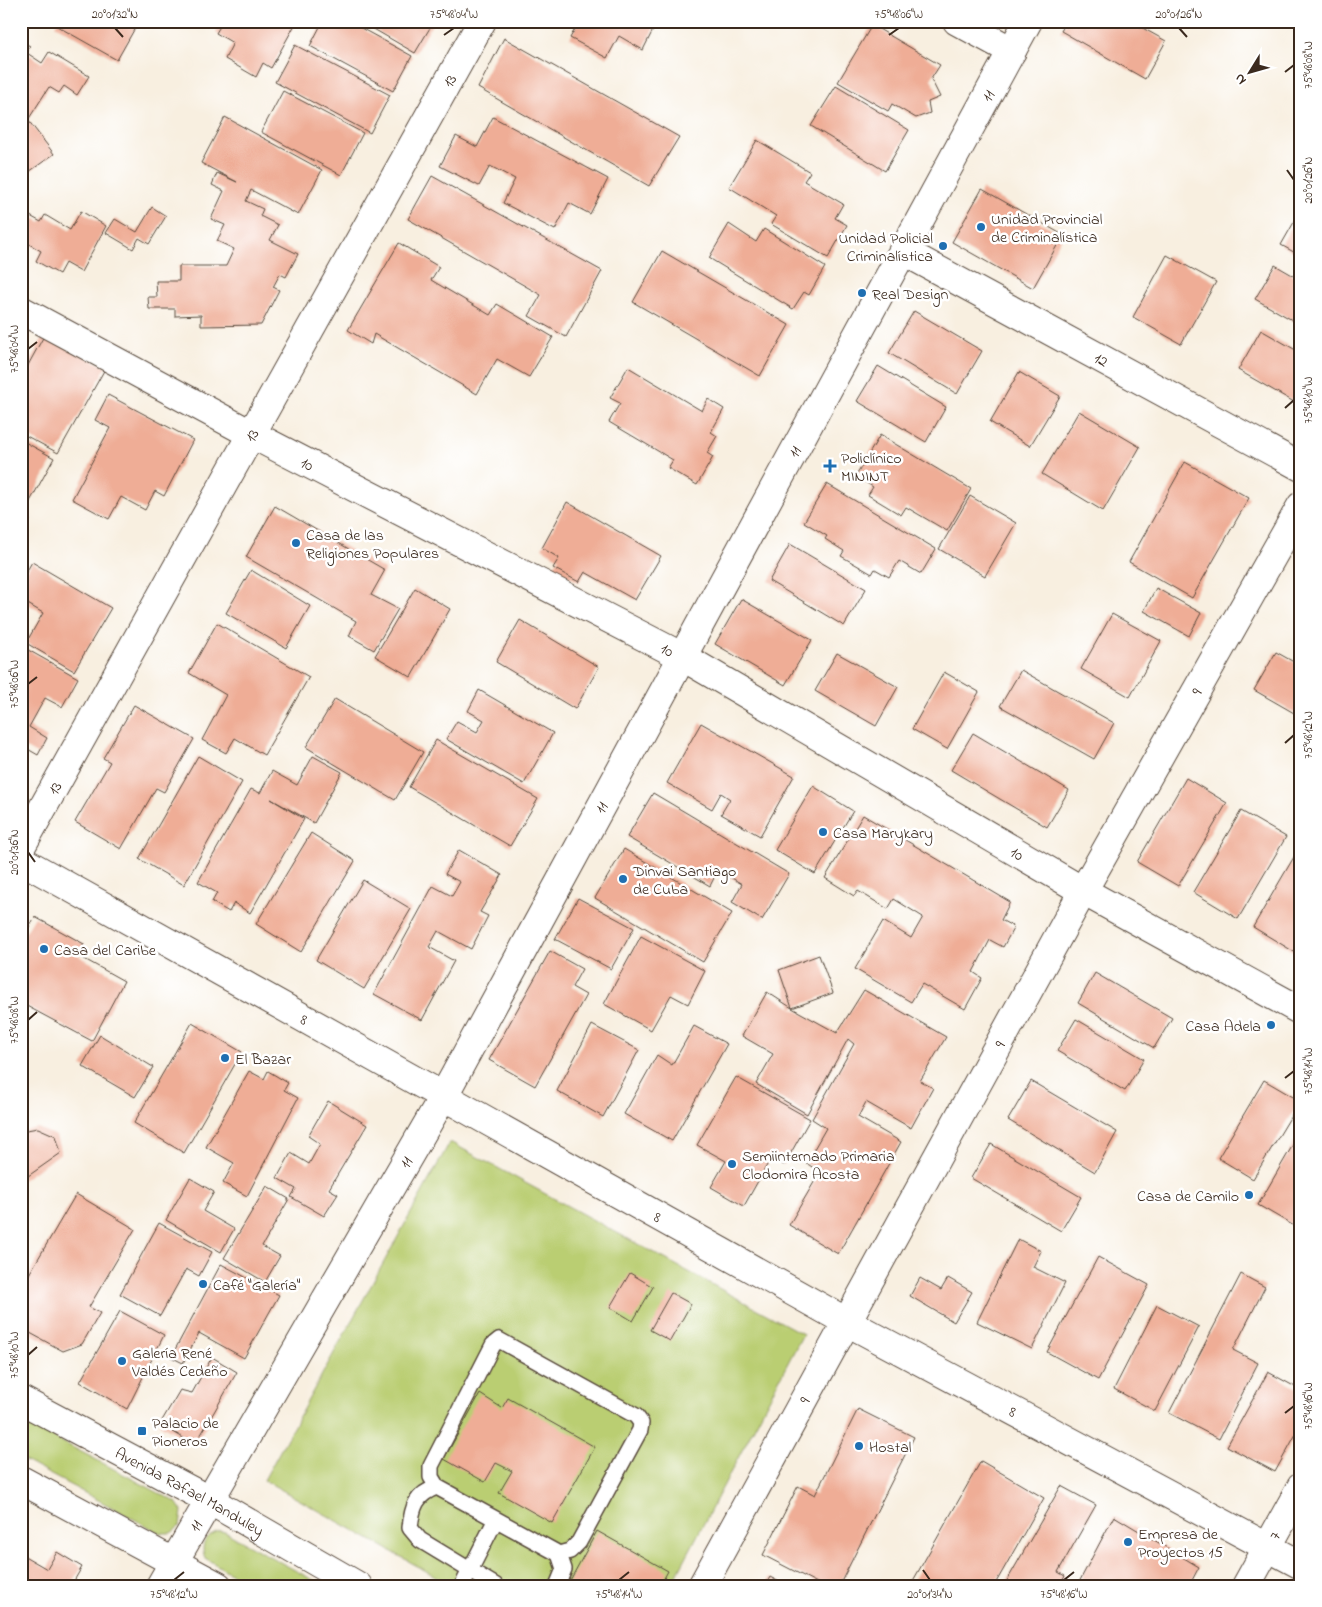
<svg xmlns="http://www.w3.org/2000/svg" width="1322" height="1607" viewBox="0 0 1322 1607" font-family="'Indie Flower',sans-serif">
<rect width="100%" height="100%" fill="#fff"/>
<filter id="ink" filterUnits="userSpaceOnUse"><feTurbulence type="fractalNoise" baseFrequency=".02" numOctaves="2"/><feDisplacementMap in="SourceGraphic" scale="10" xChannelSelector="R" yChannelSelector="G"/><feConvolveMatrix kernelMatrix="1 2 1 2 8 2 1 2 1" color-interpolation-filters="sRGB"/></filter>
<filter id="wash" filterUnits="userSpaceOnUse"><feTurbulence type="fractalNoise" baseFrequency=".0096" numOctaves="4" result="noise"/><feDisplacementMap in="SourceGraphic" scale="20" xChannelSelector="R" yChannelSelector="G"/><feGaussianBlur stdDeviation="1.12" result="paint"/><feColorMatrix in="noise" values="0 0 0 0 0 0 0 0 0 0 0 0 0 0 0 0 0 1.4 0 .05"/><feComposite in="paint" operator="in"/></filter>
<g filter="url(#wash)">
<rect width="100%" height="100%" fill="#f8efe0"/>
<path fill="#bace72" stroke="#7a7c48" d="M450,1142L803,1334L671,1586H453L264,1480Z
M21,1420L176,1502L182,1511L180,1526L171,1533H160L21,1459Z
M219,1531L225,1532L324,1586H252L205,1558C200,1545 205,1536 219,1531Z"/>
<g id="blocks">
<path fill="#efad96" d="M58,21H139L117,60L55,25Z
M219,21H297L271,68L263,63L256,77L225,59L233,43L216,33L222,23Z
M323,21H348L412,56L393,91L310,46Z
M360,21H434L415,53Z
M576,21H647L655,26L643,50L619,36L607,58L570,38L579,22Z
M1067,21H1130L1166,41L1145,79L1061,31Z
M872,25L940,65L931,79L940,97L928,102L930,113L916,118L892,104L888,111L838,82Z
M504,38L679,137L649,186L478,88Z
M21,41L30,46L27,53L42,63L49,52L89,76L77,95L64,86L59,93L49,87L28,120L54,154L26,174L21,168Z
M295,45L390,95L370,133L275,82Z
M836,86L909,130L885,171L811,126Z
M283,91L363,133L341,175L261,132Z
M225,117L322,170L298,215L251,190L246,201L263,209L260,216L278,225L270,240L298,254L286,277L280,274L273,287L279,290L261,325L201,326V315L175,316V309H149L148,297H157L156,281H179V266H226L234,249L217,241L225,225L211,219L224,191L212,185L217,173L237,182L201,163Z
M493,117L608,179L590,214L569,203L555,230L503,203L515,179L490,166L479,186L440,166L456,136L477,147Z
M757,140L810,172L804,181L843,204L835,218L847,225L828,258L771,224L776,216L729,187Z
M432,176L602,271L566,337L529,316L541,295L408,219Z
M982,189L1063,235L1033,288L952,242Z
M152,207L166,216L149,244L139,238L133,249L106,233L115,219L137,232Z
M1301,210V256L1281,245Z
M21,211L41,222L45,215L70,230L81,211L106,226L81,272L65,263L59,274L36,261L41,251L29,244L21,257Z
M729,224L756,242L764,229L825,267L809,295L804,292L793,309L709,258Z
M399,243L439,267L431,280L490,315L497,304L553,337L529,377L497,359L477,394L374,334L371,344L348,330Z
M662,251L789,325L760,376L633,302Z
M1167,255L1216,282L1181,344L1133,317Z
M1275,265L1301,280V325L1255,299Z
M914,311L982,351L957,394L889,353Z
M1261,330L1301,353V406L1238,370Z
M45,334L106,367L58,453L21,433V378Z
M878,366L946,407L926,442L857,401Z
M628,367L702,411L708,399L724,409L711,432L717,436L707,453L713,457L697,485L668,468L673,460L609,422L620,403L610,398Z
M1019,372L1060,396L1030,446L990,422Z
M108,395L193,440L164,496L155,491L145,510L121,497L109,519L72,499L110,428L95,420Z
M1079,411L1140,447L1103,511L1042,474Z
M880,435L971,489L947,531L906,507L901,515L868,495L873,487L856,476Z
M21,440L54,458L22,516L30,520L21,536Z
M1185,462L1249,498L1192,598L1129,562Z
M827,484L936,549L921,574L899,561L889,577L875,569L872,574L841,556L844,551L825,539L827,536L804,522Z
M970,496L1016,523L985,576L939,549Z
M567,502L661,556L635,600L585,572L579,582L553,568L559,558L542,548Z
M275,506L385,570L371,595L398,609L374,650L349,636L356,621L246,557Z
M790,544L866,589L844,626L769,581Z
M32,562L111,608L74,671L26,643L43,613L21,600V581Z
M251,570L310,606L286,648L226,613Z
M415,588L450,609L411,677L375,656Z
M1156,588L1201,613L1189,636L1144,611Z
M741,599L812,640L785,685L715,644Z
M1112,614L1161,641L1130,697L1081,669Z
M520,620L599,667L575,709L496,662Z
M217,623L309,677L264,755L235,738L226,753L202,740L226,695L189,673Z
M21,646L78,678L62,707L45,698L29,727L47,738L38,755L26,748L21,755Z
M1276,652L1301,666V717L1254,690Z
M837,653L898,687L876,726L815,691Z
M1021,670L1114,723L1094,759L1000,706Z
M944,672L979,692L947,749L912,729Z
M479,690L553,733L524,784L446,739L457,721L477,732L484,720L468,711Z
M335,699L423,752L395,800L306,747Z
M134,705L194,739L164,792L156,788L121,849L75,822L110,762L103,758Z
M701,723L794,776L760,836L721,814L730,799L721,793L712,809L667,783Z
M973,733L1069,790L1047,827L951,770Z
M436,740L538,799L510,846L409,787Z
M198,756L242,782L184,885L139,859Z
M313,756L342,772L314,823L271,799L304,819L250,913L234,903L229,912L212,902L217,893L198,882L251,789L260,793L272,771L297,785Z
M1186,778L1227,803L1178,886L1137,862Z
M813,786L853,811L815,874L775,850Z
M653,793L789,874L762,920L732,902L742,884L718,870L710,886L627,837Z
M1241,811L1286,837L1238,919L1193,892Z
M863,815L1010,902L1001,920L1014,927L1003,947L990,940L973,972L982,978L965,1009L922,984L911,1002L855,969L883,921L911,938L923,917L894,899L888,909L858,891L854,896L825,878Z
M311,833L355,861L301,952L256,924Z
M1301,845V956L1253,927Z
M624,849L732,913L703,962L595,898Z
M459,850L502,875L480,912L488,916L471,949L438,931L429,947L454,961L422,1020L374,994L433,886L452,896L460,882L445,874Z
M363,880L411,909L364,989L316,960Z
M578,898L634,928L611,969L555,939Z
M35,917L84,944L79,956L124,981L92,1041L21,1003V940Z
M641,936L705,971L688,1004L671,995L651,1030L604,1004Z
M550,951L582,969L572,987L586,995L535,1086L489,1060Z
M819,955L833,993L792,1008L837,1033L864,990L946,1037L920,1081L933,1088L911,1128L866,1102L858,1117L901,1142L838,1254L789,1225L820,1172L806,1163L826,1128L812,1119L854,1044L848,1039L807,1114L756,1084L773,1054L742,1036L767,992L792,1008L779,970Z
M1095,973L1172,1018L1154,1048L1078,1003Z
M1076,1019L1144,1059L1125,1091L1057,1051Z
M192,1023L242,1052L184,1153L134,1123Z
M592,1025L639,1050L603,1117L557,1091Z
M694,1026L727,1044L672,1141L624,1114L657,1055L672,1065Z
M100,1035L153,1067L135,1097L82,1066Z
M249,1071L264,1079L268,1071L288,1083L284,1090L298,1098L247,1196L223,1183L234,1163L206,1147Z
M736,1077L810,1119L784,1165L771,1158L744,1206L711,1187L726,1161L697,1145Z
M1264,1080L1300,1101L1253,1179L1218,1158Z
M1031,1081L1117,1132L1095,1172L1008,1120Z
M328,1101L367,1125L329,1189L338,1194L324,1216L291,1197L296,1189L277,1178L291,1153L309,1164L320,1144L308,1136Z
M38,1128L56,1136L61,1153L21,1181V1131Z
M1301,1131V1230L1258,1205Z
M991,1144L1081,1197L1061,1231L971,1178Z
M190,1178L214,1192L203,1211L234,1229L221,1252L166,1220Z
M267,1186L289,1199L262,1246L280,1256L265,1282L224,1258Z
M76,1194L135,1229L89,1307L100,1313L82,1344L63,1351L21,1328V1288Z
M159,1223L212,1252L199,1276L186,1269L160,1316L120,1294Z
M1018,1239L1041,1251L1033,1267L1065,1283L1032,1349L977,1322Z
M1098,1257L1149,1285L1098,1380L1047,1352Z
M221,1264L279,1295L244,1358L199,1333L183,1363L171,1357Z
M630,1273L653,1287L633,1321L610,1307Z
M1241,1274L1265,1287L1233,1350L1258,1363L1219,1439L1169,1413Z
M920,1278L941,1290L948,1278L972,1292L954,1322L910,1296Z
M671,1293L691,1304L670,1341L650,1330Z
M1157,1305L1199,1327L1155,1411L1114,1389Z
M120,1311L164,1335L127,1409L80,1382Z
M212,1357L237,1372L195,1445L160,1424L180,1390L192,1393Z
M1268,1372L1301,1390V1425L1275,1472L1227,1446Z
M480,1394L502,1408L508,1398L595,1447L552,1523L499,1493L512,1471L496,1463L485,1482L444,1459Z
M858,1409L914,1437L839,1586H823L763,1555L798,1486L815,1495Z
M981,1461L1044,1498L994,1586H910Z
M1061,1486L1096,1505L1058,1572L1065,1576L1060,1586H1004Z
M1114,1516L1199,1567L1189,1586H1077Z
M597,1531L668,1571L660,1586H567Z
M57,1552L82,1567L71,1586H21V1554L47,1569Z
M770,1577L787,1586H765Z"/>
</g>
</g>
<g filter="url(#ink)">
<use href="#blocks" fill-opacity="0" stroke="#57483b" stroke-width="1"/>
<g fill="none" stroke-linecap="round" stroke-linejoin="round">
<g stroke="#57483b" stroke-width="18">
<path id="service" d="M499,1340L636,1416L641,1423L640,1430L579,1542L570,1551L559,1554L437,1487L431,1477V1466L493,1345Z
M437,1487C416,1494 412,1507 410,1528L420,1540L496,1586
M462,1586L495,1521
M557,1586L564,1569L559,1554"/>
</g>
<g stroke="#57483b" stroke-width="30">
<g id="minor">
<path d="M957,21L1012,51"/>
<path id="s1" d="M903,251L1301,467"/>
<path id="s2" d="M21,310L251,434L683,657L1083,891L1301,1011"/>
<path id="s3" d="M21,847L482,21"/>
<path id="s4" d="M160,1586L443,1097L1028,21"/>
<path id="s5" d="M702,1586L1083,891L1301,506"/>
<path id="s6" d="M1246,1586L1301,1487"/>
</g>
</g>
<g stroke="#57483b" stroke-width="30">
<g id="tertiary">
<path id="s7" d="M21,860L847,1322L1301,1565"/>
</g>
</g>
<g stroke="#57483b" stroke-width="30">
<g id="secondary">
<path id="s8" d="M21,1400L209,1500L358,1586"/>
<path d="M21,1480L218,1586"/>
</g>
</g>
<use href="#service" stroke="#fff" stroke-width="15"/>
<use href="#minor" stroke="#fff" stroke-width="28"/>
<use href="#tertiary" stroke="#fff" stroke-width="28"/>
<use href="#secondary" stroke="#fff" stroke-width="28"/>
</g>
</g>
<path fill="none" stroke="#3b2a1e" stroke-width="2" d="M115,28L123,37M1179,28L1187,37M444,35L454,28M889,35L899,28M1285,72L1294,65M1287,170L1294,180M28,349L37,342M1285,408L1294,400M28,684L37,677M1285,743L1294,735M28,852L35,862M28,1020L37,1012M1285,1078L1294,1071M28,1355L37,1347M1285,1413L1294,1406M923,1570L930,1580M174,1580L184,1572M619,1580L629,1572M1064,1580L1074,1572"/>
<g fill="#1f6fb2" stroke="#fff" stroke-width="2">
<circle cx="981" cy="227" r="5"/>
<circle cx="943" cy="246" r="5"/>
<circle cx="862" cy="293" r="5"/>
<path d="M827.5 458.5h5v5h5v5h-5v5h-5v-5h-5v-5h5z"/>
<circle cx="296" cy="543" r="5"/>
<circle cx="823" cy="832" r="5"/>
<circle cx="623" cy="879" r="5"/>
<circle cx="44" cy="949" r="5"/>
<circle cx="1271" cy="1025" r="5"/>
<circle cx="225" cy="1058" r="5"/>
<circle cx="732" cy="1164" r="5"/>
<circle cx="1249" cy="1195" r="5"/>
<circle cx="203" cy="1284" r="5"/>
<circle cx="122" cy="1361" r="5"/>
<rect x="137" y="1426" width="10" height="10" rx="2.5"/>
<circle cx="859" cy="1446" r="5"/>
<circle cx="1128" cy="1542" r="5"/>
</g>
<g text-anchor="middle" stroke-width="5" stroke-linejoin="round" paint-order="stroke">
<g font-size="16" fill="#3b2a1e" stroke="#fff">
<text dy="6" stroke="none"><textPath href="#s3" startOffset="878">13</textPath></text>
<text dy="6" stroke="none"><textPath href="#s4" startOffset="1705">11</textPath></text>
<text dy="6" stroke="none"><textPath href="#s1" startOffset="226">12</textPath></text>
<text dy="6" stroke="none"><textPath href="#s3" startOffset="472">13</textPath></text>
<text dy="6" stroke="none"><textPath href="#s4" startOffset="1300">11</textPath></text>
<text dy="6" stroke="none"><textPath href="#s2" startOffset="325">10</textPath></text>
<text dy="6" stroke="none"><textPath href="#s2" startOffset="730">10</textPath></text>
<text dy="6" stroke="none"><textPath href="#s5" startOffset="1022">9</textPath></text>
<text dy="6" stroke="none"><textPath href="#s3" startOffset="68">13</textPath></text>
<text dy="6" stroke="none"><textPath href="#s4" startOffset="895">11</textPath></text>
<text dy="6" stroke="none"><textPath href="#s2" startOffset="1135">10</textPath></text>
<text dy="6" stroke="none"><textPath href="#s7" startOffset="325">8</textPath></text>
<text dy="6" stroke="none"><textPath href="#s5" startOffset="618">9</textPath></text>
<text dy="6" stroke="none"><textPath href="#s4" startOffset="490">11</textPath></text>
<text dy="6" stroke="none"><textPath href="#s7" startOffset="730">8</textPath></text>
<text dy="6" stroke="none"><textPath href="#s5" startOffset="212">9</textPath></text>
<text dy="6" stroke="none"><textPath href="#s7" startOffset="1135">8</textPath></text>
<text dy="6" stroke="none"><textPath href="#s8" startOffset="192">Avenida Rafael Manduley</textPath></text>
<text dy="6" stroke="none"><textPath href="#s4" startOffset="70">11</textPath></text>
<text dy="6" stroke="none"><textPath href="#s6" startOffset="58">7</textPath></text>
</g>
<g font-size="16" fill="#3b2a1e" stroke="#fff" text-anchor="start">
<text x="991" y="224">Unidad Provincial<tspan x="991" dy="18">de Criminalística</tspan></text>
<text x="933" y="243" text-anchor="end">Unidad Policial<tspan x="933" dy="18">Criminalística</tspan></text>
<text x="872" y="299">Real Design</text>
<text x="841" y="463">Policlínico<tspan x="841" dy="18">MININT</tspan></text>
<text x="306" y="540">Casa de las<tspan x="306" dy="18">Religiones Populares</tspan></text>
<text x="833" y="838">Casa Marykary</text>
<text x="633" y="876">Dinvai Santiago<tspan x="633" dy="18">de Cuba</tspan></text>
<text x="54" y="955">Casa del Caribe</text>
<text x="1261" y="1031" text-anchor="end">Casa Adela</text>
<text x="235" y="1064">El Bazar</text>
<text x="742" y="1161">Semiinternado Primaria<tspan x="742" dy="18">Clodomira Acosta</tspan></text>
<text x="1239" y="1201" text-anchor="end">Casa de Camilo</text>
<text x="213" y="1290">Café "Galería"</text>
<text x="132" y="1358">Galería René<tspan x="132" dy="18">Valdés Cedeño</tspan></text>
<text x="152" y="1428">Palacio de<tspan x="152" dy="18">Pioneros</tspan></text>
<text x="869" y="1452">Hostal</text>
<text x="1138" y="1539">Empresa de<tspan x="1138" dy="18">Proyectos 15</tspan></text>
</g>
</g>
<rect width="1322" height="1607" fill="none" stroke="#fff" stroke-width="55"/>
<g transform="translate(1250 72) rotate(233)" stroke="#ffffff" stroke-width="4" paint-order="stroke">
<path d="M0-4L9 19L0 12L-9 19Z" fill="#3b2a1e"/>
<text y="-8" font-size="14" font-weight="bold" text-anchor="middle" fill="#3b2a1e">N</text>
</g>
<rect x="28" y="28" width="1266" height="1552" fill="none" stroke="#3b2a1e" stroke-width="2"/>
<g font-size="12" text-anchor="middle" fill="#3b2a1e">
<text x="115" y="18">20°01'32"N</text>
<text x="454" y="18">75°48'04"W</text>
<text x="899" y="18">75°48'06"W</text>
<text x="1179" y="18">20°01'26"N</text>
<text transform="translate(1308 65) rotate(-90)" y="4">75°48'08"W</text>
<text transform="translate(1308 180) rotate(-90)" y="4">20°01'26"N</text>
<text transform="translate(14 349) rotate(-90)" y="4">75°48'04"W</text>
<text transform="translate(1308 400) rotate(-90)" y="4">75°48'10"W</text>
<text transform="translate(14 684) rotate(-90)" y="4">75°48'06"W</text>
<text transform="translate(1308 735) rotate(-90)" y="4">75°48'12"W</text>
<text transform="translate(14 852) rotate(-90)" y="4">20°01'36"N</text>
<text transform="translate(14 1020) rotate(-90)" y="4">75°48'08"W</text>
<text transform="translate(1308 1071) rotate(-90)" y="4">75°48'14"W</text>
<text transform="translate(14 1355) rotate(-90)" y="4">75°48'10"W</text>
<text transform="translate(1308 1406) rotate(-90)" y="4">75°48'16"W</text>
<text x="174" y="1598">75°48'12"W</text>
<text x="619" y="1598">75°48'14"W</text>
<text x="930" y="1598">20°01'34"N</text>
<text x="1064" y="1598">75°48'16"W</text>
</g>
</svg>
